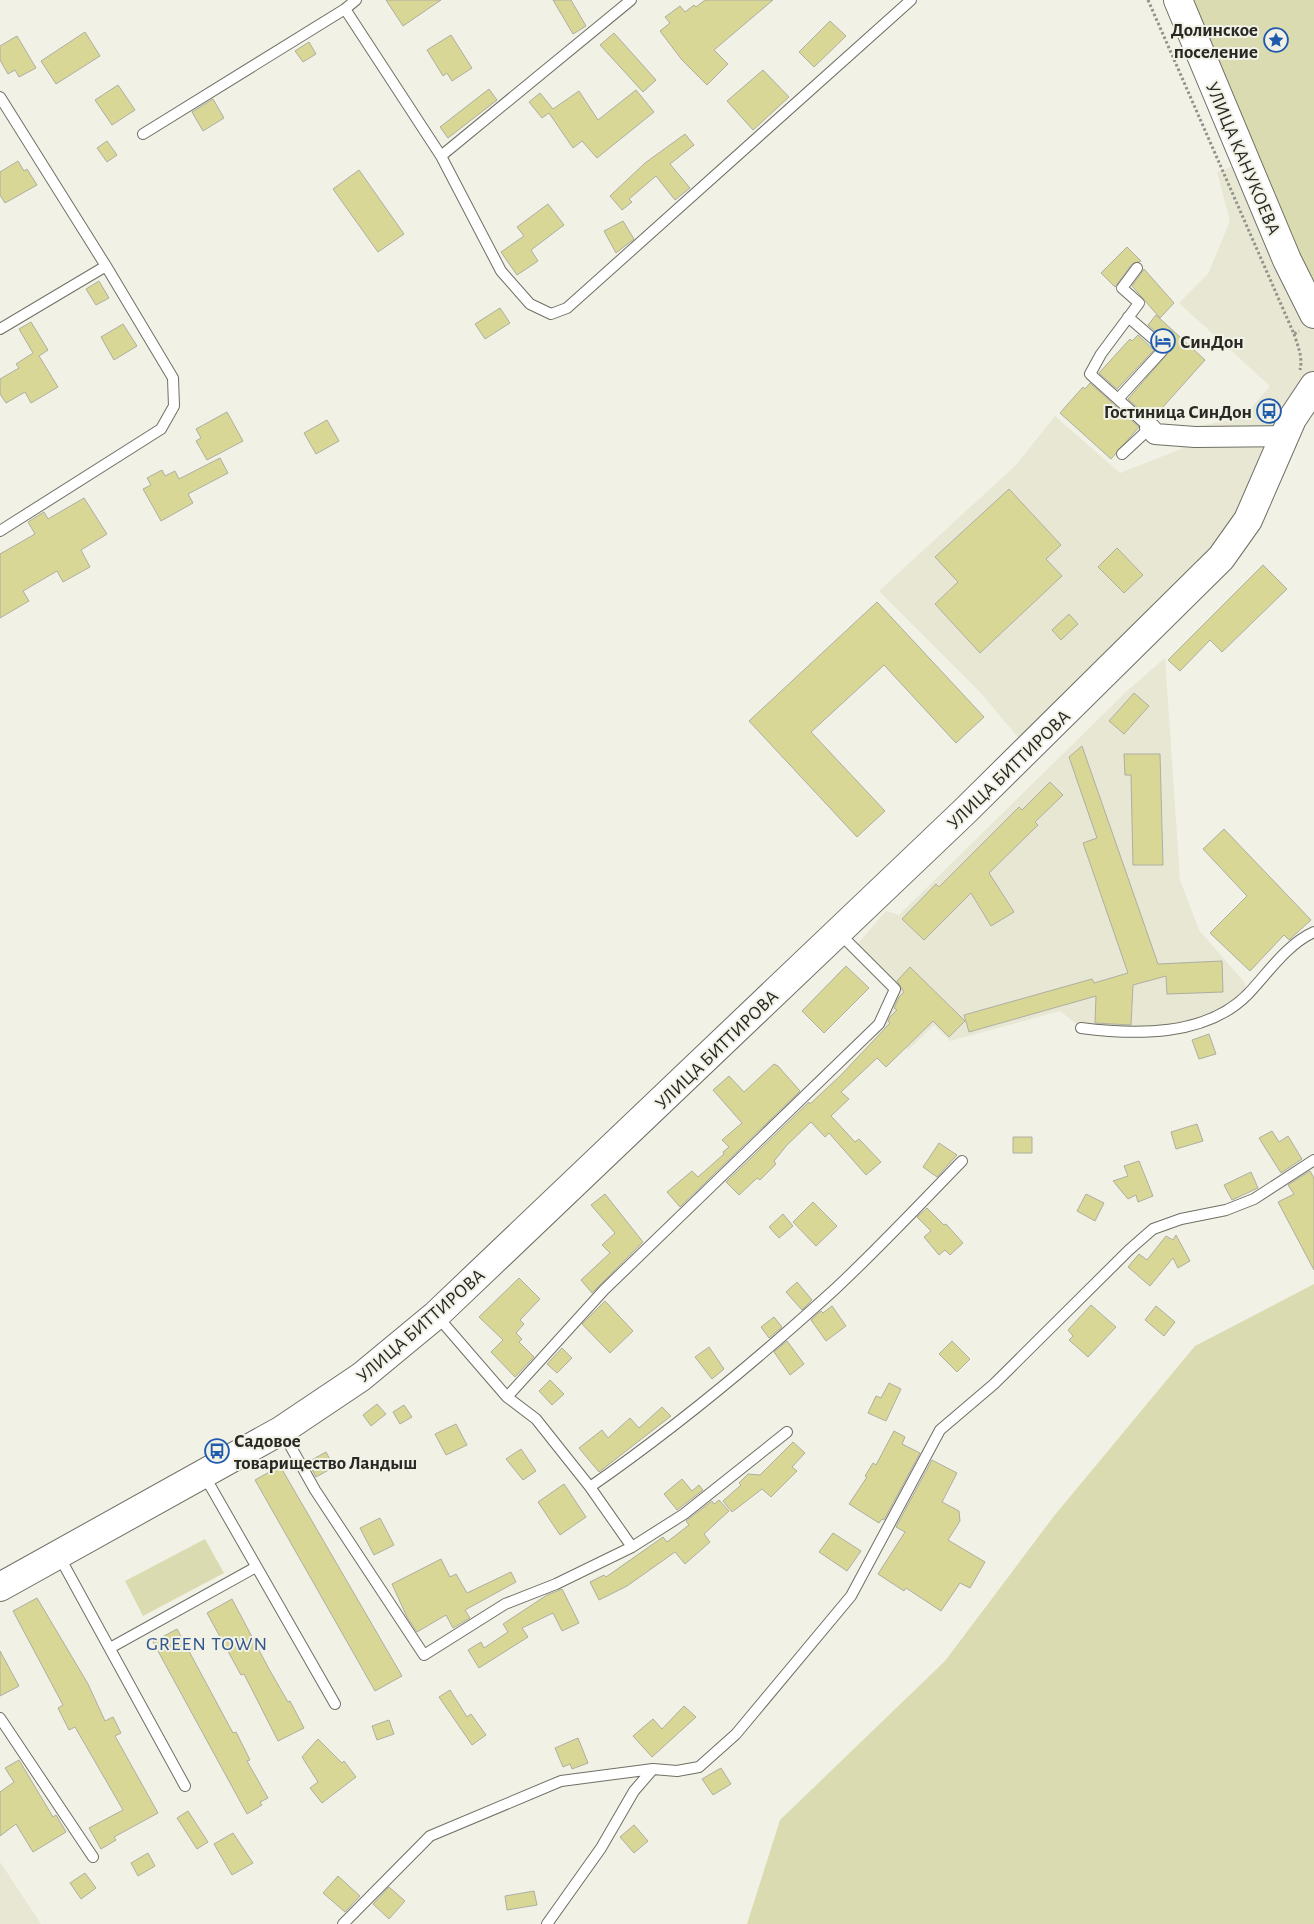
<svg xmlns="http://www.w3.org/2000/svg" width="1314" height="1924" viewBox="0 0 1314 1924" font-family="'Alegreya Sans',sans-serif">
<rect width="100%" height="100%" fill="#f1f1e6"/>
<path fill="#e7e7d4" d="M1234,166L1314,314V386L1248,520L1028,749L980,692L879,591L1016,465L1055,416L1120,473L1181,449L1190,428L1244,417L1270,386L1179,303L1208,274L1230,221L1217,172Z
M1165,658L1180,880L1199,930L1245,983L1247,996L1219,1016L1154,1031L1081,1028L1060,1011L950,1041L934,1025L908,1050L879,1024L895,989L854,948L886,911L899,915L1128,690Z
M0,1862L41,1924H0Z"/>
<path fill="#dbdbb2" d="M1178,0H1314V314Z
M1314,1284V1924H747L780,1820L945,1661L1054,1516L1195,1346Z
M205,1539L224,1573L143,1616L125,1581Z"/>
<path fill="#d8d796" stroke="#aeaea3" d="M386,0H441L403,26Z
M553,0H571L586,26L573,34Z
M705,0H773L714,50L728,64L707,85L682,60L660,31L670,23L665,17L680,6L685,12L694,5L696,7Z
M830,21L846,36L814,67L799,52Z
M85,32L100,56L56,84L41,61Z
M614,33L656,80L643,92L600,45Z
M451,35L472,68L452,81L447,73L443,76L427,50Z
M17,36L36,68L19,77L15,70L8,74L0,60V46Z
M309,42L316,54L303,62L295,51Z
M763,70L789,97L753,130L727,101Z
M118,85L135,110L112,125L95,100Z
M489,89L497,100L448,138L440,127Z
M636,90L654,112L597,158L582,141L573,148L549,113L542,118L529,102L540,93L553,109L579,91L598,120Z
M213,99L224,118L203,131L192,112Z
M685,134L694,145L670,164L690,188L675,200L656,176L629,199L632,202L622,210L610,196L645,163Z
M107,141L117,155L107,162L97,148Z
M18,161L24,171L27,169L37,185L5,203L0,195V172Z
M359,170L404,234L378,252L333,189Z
M548,204L564,225L531,250L538,261L517,275L501,252L524,236L517,227Z
M623,221L634,239L616,253L604,231Z
M1127,247L1141,261L1132,264L1115,287L1101,273Z
M1144,269L1174,303L1160,318L1132,286Z
M99,281L109,298L96,305L86,289Z
M500,308L510,323L485,339L475,324Z
M1156,315L1205,360L1154,417L1147,416L1128,399L1169,352L1163,338L1148,325Z
M31,322L48,350L39,356L58,387L31,403L25,392L6,403L0,394V379L19,368L16,364L33,353L19,329Z
M123,324L137,346L114,360L101,337Z
M1138,335L1154,350L1117,389L1099,373L1130,339L1132,341Z
M1090,383L1139,427L1111,459L1060,413L1083,387L1085,389Z
M227,412L243,441L207,460L196,441L201,438L196,429Z
M327,420L339,441L316,454L304,433Z
M220,458L228,473L188,494L193,503L161,521L143,489L151,485L147,478L162,470L165,476L175,471L179,479Z
M1009,489L1061,545L1046,559L1062,576L980,653L935,604L958,582L935,557Z
M84,498L107,534L81,550L90,567L63,582L57,571L23,591L29,601L0,618V554L35,534L28,522L44,512L48,519Z
M1117,548L1143,575L1124,593L1098,567Z
M1263,565L1287,589L1222,652L1210,640L1180,671L1168,660Z
M877,602L984,717L956,743L884,665L811,732L885,811L857,837L749,721Z
M1069,614L1078,624L1061,640L1052,630Z
M1134,693L1149,706L1124,734L1109,721Z
M1082,746L1158,964L1222,961L1223,992L1167,994L1166,976L1133,985L1131,1025L1095,1023L1096,996L969,1032L964,1015L1092,979L1094,983L1128,973L1083,843L1097,838L1069,757Z
M1124,754H1160L1163,865H1133L1131,775H1125Z
M1050,782L1063,795L1035,822L1038,825L989,873L1014,912L991,926L971,893L924,940L902,919L936,884L939,887L1019,807L1022,810Z
M1224,829L1311,920L1289,940L1284,935L1250,971L1210,933L1247,896L1203,849Z
M846,966L869,988L824,1033L802,1011Z
M910,967L965,1021L949,1037L933,1021L886,1067L877,1058L841,1092L849,1099L831,1116L855,1142L859,1139L881,1162L866,1175L829,1133L825,1137L811,1122L787,1145L774,1161L776,1164L760,1180L757,1178L739,1195L726,1182L809,1102L810,1104L841,1075L890,1023L888,1021L890,1017L897,1010L894,1008L899,997L904,992L897,981Z
M1209,1034L1216,1054L1199,1059L1192,1040Z
M774,1064L778,1066L800,1091L680,1207L667,1192L692,1171L698,1177L724,1154L723,1152L729,1147L722,1140L742,1123L713,1090L729,1076L744,1092Z
M1197,1124L1203,1141L1176,1149L1171,1132Z
M1272,1131L1279,1142L1288,1136L1302,1159L1281,1173L1259,1138Z
M1013,1137H1032V1153H1013Z
M939,1143L957,1155L937,1177L923,1167Z
M1139,1161L1153,1196L1138,1202L1136,1195L1128,1199L1113,1181L1128,1176L1124,1166Z
M1310,1171L1314,1178V1270L1278,1202L1294,1194L1288,1185Z
M1251,1172L1258,1188L1232,1200L1224,1185Z
M605,1194L643,1242L592,1293L581,1280L610,1253L602,1245L615,1233L591,1205Z
M1086,1194L1104,1203L1095,1221L1077,1211Z
M813,1202L837,1226L816,1246L793,1222Z
M927,1208L944,1225L946,1224L963,1243L950,1255L945,1250L939,1255L924,1237L931,1231L917,1217Z
M783,1214L793,1226L779,1238L769,1227Z
M1176,1235L1190,1261L1178,1268L1173,1258L1150,1286L1128,1267L1139,1254L1147,1260L1166,1236L1173,1240Z
M519,1278L540,1299L520,1320L524,1324L516,1333L522,1339L519,1342L534,1357L515,1377L491,1352L503,1340L479,1317Z
M797,1282L812,1300L802,1310L786,1292Z
M605,1301L633,1331L610,1353L582,1324Z
M1091,1305L1116,1327L1088,1357L1069,1340L1073,1336L1068,1330Z
M832,1306L846,1326L826,1341L811,1320L821,1311L823,1313Z
M1156,1306L1175,1322L1164,1336L1145,1320Z
M774,1317L782,1327L769,1338L761,1327Z
M787,1341L804,1364L790,1375L774,1352Z
M952,1341L970,1359L957,1372L939,1354Z
M709,1347L724,1369L712,1379L695,1357Z
M562,1348L572,1358L557,1373L547,1364Z
M550,1380L564,1394L552,1405L539,1391Z
M889,1383L901,1389L886,1421L868,1413L876,1396L881,1398Z
M377,1404L386,1414L371,1426L363,1415Z
M404,1405L412,1417L400,1424L393,1412Z
M662,1407L671,1416L599,1472L579,1448L602,1430L608,1438L630,1418L639,1428Z
M456,1424L467,1445L446,1455L435,1434Z
M894,1431L905,1437L902,1444L920,1453L884,1520L882,1519L879,1523L849,1504L867,1477L865,1476L873,1463L876,1465Z
M793,1442L805,1453L792,1467L797,1471L771,1497L762,1489L732,1512L723,1501L741,1485L739,1483L748,1474L760,1475Z
M521,1449L536,1471L523,1480L506,1459Z
M326,1452L334,1467L316,1477L308,1462Z
M932,1460L957,1473L942,1502L959,1511L960,1521L948,1540L985,1562L970,1588L960,1583L941,1611L906,1588L904,1591L878,1574L905,1532L896,1527Z
M280,1466L402,1676L375,1691L255,1480Z
M682,1479L692,1491L699,1485L703,1490L677,1510L664,1494Z
M564,1484L586,1517L560,1535L538,1502Z
M719,1500L729,1511L704,1534L710,1542L685,1564L675,1552L627,1586L599,1600L590,1582L604,1575L606,1577L663,1537L667,1542L689,1525L686,1521L712,1501L714,1504Z
M380,1518L394,1545L374,1555L360,1528Z
M833,1533L861,1551L847,1571L819,1552Z
M441,1559L450,1577L456,1574L467,1593L511,1572L516,1582L465,1610L470,1618L453,1628L446,1615L417,1632L407,1617L392,1584Z
M562,1589L579,1623L562,1631L553,1613L522,1628L528,1637L479,1668L468,1650L481,1642L484,1648L508,1632L503,1624L547,1595Z
M37,1598L88,1684L105,1721L113,1717L121,1733L115,1736L158,1813L114,1837L116,1840L101,1849L89,1828L123,1810L75,1727L69,1730L58,1708L63,1705L13,1611Z
M232,1599L269,1669L288,1702L290,1701L304,1728L278,1741L244,1674L241,1675L207,1613Z
M177,1629L233,1733L236,1732L250,1760L247,1761L268,1798L260,1802L262,1805L247,1814L153,1642Z
M0,1651L19,1686L0,1696Z
M450,1690L467,1717L471,1714L486,1735L472,1745L439,1697Z
M684,1706L696,1717L652,1757L633,1736L653,1719L662,1729Z
M389,1720L394,1734L377,1740L372,1726Z
M578,1738L588,1763L572,1769L570,1764L563,1767L555,1748Z
M318,1739L342,1763L344,1761L356,1777L322,1803L310,1788L318,1782L302,1757Z
M19,1760L53,1817L56,1815L66,1832L33,1852L16,1824L0,1836V1792L14,1782L5,1768Z
M721,1768L731,1784L713,1795L702,1779Z
M188,1811L208,1842L197,1849L177,1818Z
M634,1825L648,1841L634,1853L620,1837Z
M233,1833L253,1863L232,1875L214,1844Z
M148,1853L155,1866L138,1876L131,1863Z
M85,1873L96,1888L81,1899L70,1883Z
M338,1876L360,1896L345,1912L323,1893Z
M389,1887L405,1901L389,1919L373,1904Z
M534,1891L537,1905L507,1910L505,1896Z"/>
<g fill="none" stroke-linecap="round" stroke-linejoin="round">
<g stroke="#6f6f65" stroke-width="12">
<path id="lane" d="M356,0L345,9L441,156L501,271L530,304L551,314L567,308L911,0
M0,97L106,266L173,378L174,406L161,429L0,531
M143,134L345,9
M441,156L631,0
M0,329L106,266
M1118,399L1162,351L1157,342L1128,317
M1122,454L1150,428L1090,374L1101,354L1139,303L1122,288L1137,268
M1081,1028C1135,1035 1206,1037 1248,994C1268,973 1287,944 1314,932
M437,1316L507,1397L536,1419L590,1487L632,1547
M507,1397L604,1290L879,1024L895,989L839,933
M282,1431L315,1490L424,1655L505,1604L556,1584L632,1547L684,1514L787,1432
M204,1475L335,1704
M590,1487C675,1428 757,1360 834,1290C878,1249 920,1204 962,1161
M59,1556L185,1786
M110,1648L256,1567
M0,1718L93,1857
M343,1924L430,1836L561,1781L653,1769
M547,1924L601,1848L634,1791L653,1769L677,1771L699,1767L736,1734L851,1596L940,1430L994,1384L1129,1250L1153,1229L1181,1219L1226,1210L1254,1199L1314,1160"/>
</g>
<g stroke="#6f6f65" stroke-width="22">
<path id="street" d="M1150,428L1155,434L1195,437L1285,436"/>
</g>
<g stroke="#6f6f65" stroke-width="30">
<path id="secondary" d="M1178,0L1287,260L1314,314
M0,1587L282,1430L361,1377L436,1315L964,812L1221,558L1248,520L1292,419L1314,386"/>
</g>
<path stroke="#92928a" stroke-width="3" stroke-dasharray="2.5 2.5" stroke-linecap="butt" d="M1148,0L1294,334L1299,331
M1294,334C1298,346 1303,358 1300,370"/>
<use href="#lane" stroke="#fff" stroke-width="10"/>
<use href="#street" stroke="#fff" stroke-width="20"/>
<use href="#secondary" stroke="#fff" stroke-width="28"/>
</g>
<defs>
<g id="sight-ring" transform="scale(1.25)"><circle r="9.5" fill="#f1f1e6" stroke="#1f5bad" stroke-width="1.5"/><path d="M0-6L1.8-2.2L6-1.7L2.9 1.2L3.7 5.4L0 3.3L-3.7 5.4L-2.9 1.2L-6-1.7L-1.8-2.2Z" fill="#1f5bad"/></g>
<g id="hotel-ring" transform="scale(1.25)"><circle r="9.5" fill="#f1f1e6" stroke="#1f5bad" stroke-width="1.5"/><path d="M-6-4.5h1.5V1H6V5H4.5V3h-9V5H-6ZM-4 0a1.8 1.8 0 1 1 3.6 0ZM.5 0V-2.5h3Q6-2.5 6 0Z" fill="#1f5bad"/></g>
<g id="bus-ring" transform="scale(1.25)"><circle r="9.5" fill="#f1f1e6" stroke="#1f5bad" stroke-width="1.5"/><path d="M-5-6H5V4H4V6H2V4H-2V6H-4V4H-5ZM-3.5-4V0h7V-4ZM-3.5 1.2v1.5H-2V1.2ZM2 1.2v1.5H3.5V1.2Z" fill="#1f5bad"/></g>
</defs>
<g fill-rule="evenodd">
<use href="#sight-ring" x="1276" y="40"/>
<use href="#hotel-ring" x="1163" y="341"/>
<use href="#bus-ring" x="1269" y="411"/>
<use href="#bus-ring" x="217" y="1451"/>
</g>
<g text-anchor="middle" stroke-width="4" stroke-linejoin="round" paint-order="stroke">
<g font-size="19" font-weight="bold" fill="#282824" stroke="#f1f1e6" text-anchor="end">
<text x="1258" y="36">Долинское<tspan x="1258" dy="22">поселение</tspan></text>
<text x="1180" y="348" text-anchor="start">СинДон</text>
<text x="1252" y="418">Гостиница СинДон</text>
<text x="234" y="1447" text-anchor="start">Садовое<tspan x="234" dy="22">товарищество Ландыш</tspan></text>
</g>
<g font-size="19" fill="#282824" stroke="#f1f1e6">
<text transform="translate(1244 158) rotate(67)" y="7">УЛИЦА КАНУКОЕВА</text>
<text transform="translate(1008 769) rotate(-44)" y="7">УЛИЦА БИТТИРОВА</text>
<text transform="translate(716 1049) rotate(-44)" y="7">УЛИЦА БИТТИРОВА</text>
<text transform="translate(420 1325) rotate(-41)" y="7">УЛИЦА БИТТИРОВА</text>
</g>
<g font-size="20" letter-spacing="1" fill="#30568d" stroke="#f1f1e6">
<text x="207" y="1650">GREEN TOWN</text>
</g>
</g>
</svg>
